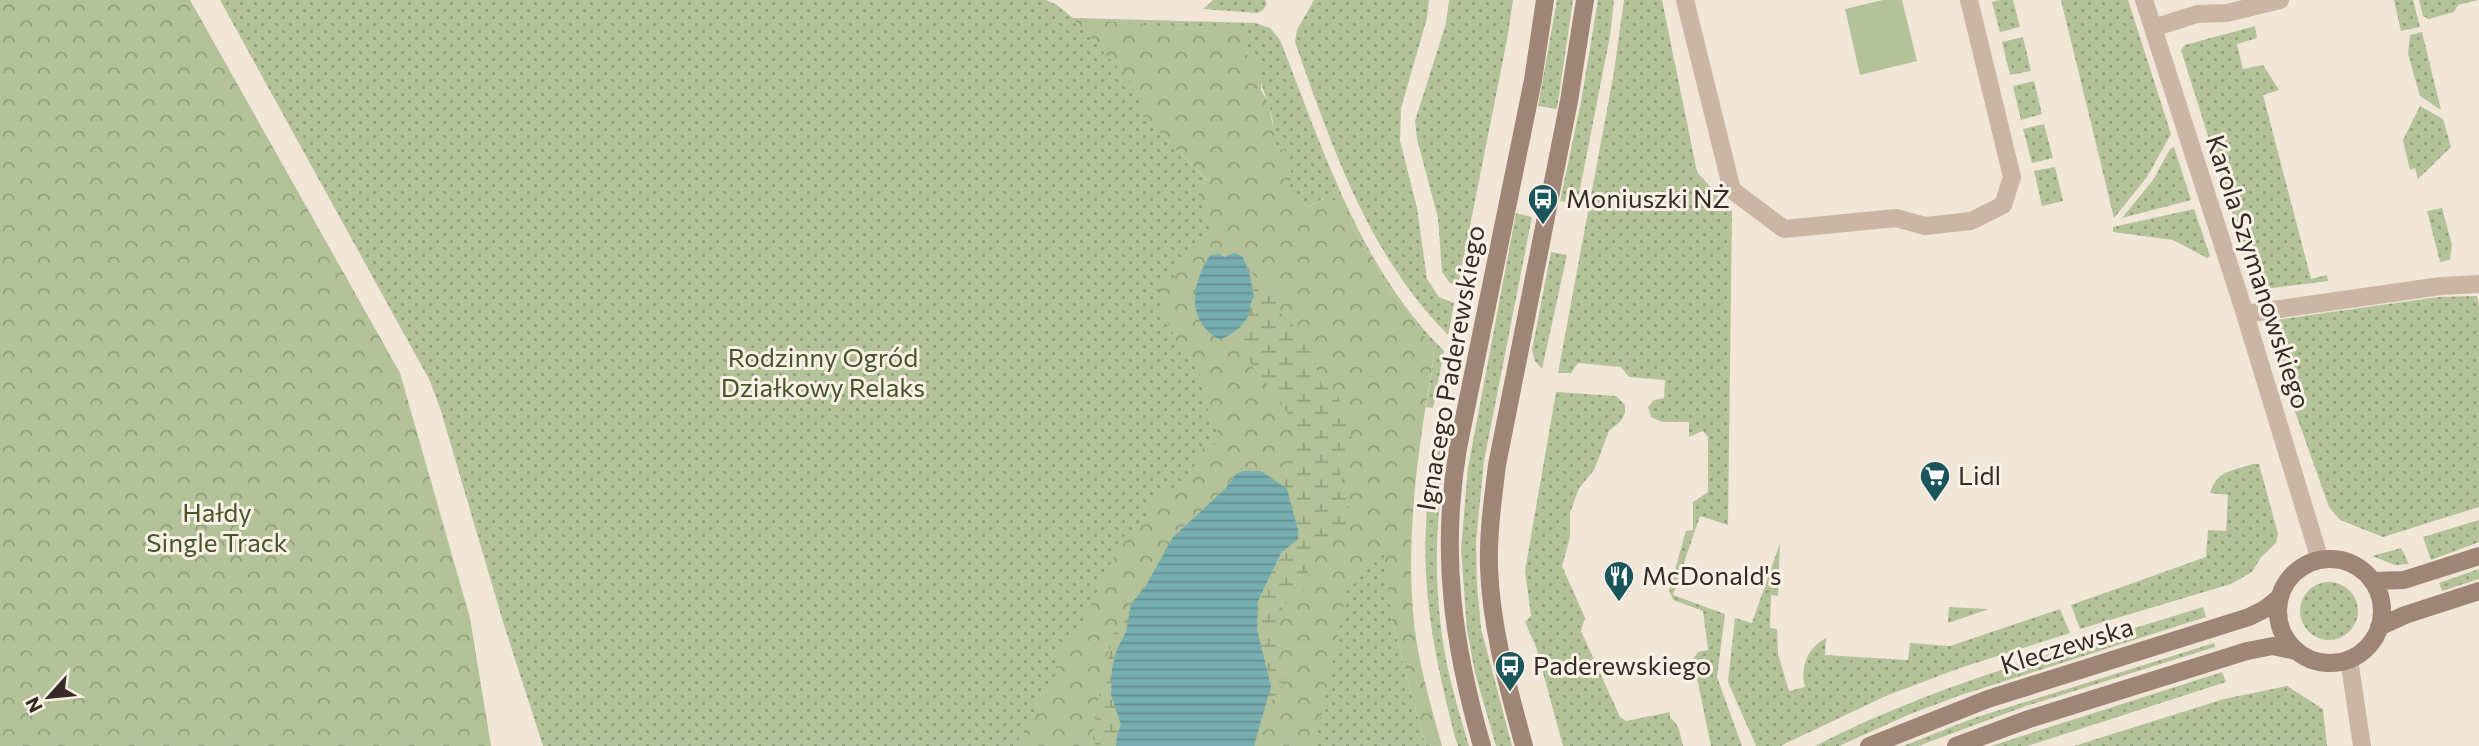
<svg xmlns="http://www.w3.org/2000/svg" width="2479" height="746" viewBox="0 0 2479 746" font-family="Commissioner,sans-serif">
<defs>
<pattern id="grass-dots" width="8" height="8" patternUnits="userSpaceOnUse" patternTransform="scale(1.75)"><rect width="8" height="8" fill="#b4c299"/><path d="M2 2h.1M6 6h.1" fill="none" stroke="#939e7d" stroke-width="1.8" stroke-linecap="round"/></pattern>
<pattern id="forest-crowns" width="20" height="18" patternUnits="userSpaceOnUse" patternTransform="scale(1.75)"><rect width="20" height="18" fill="#b4c299"/><path d="M2 6a3 3 0 1 1 6 0M12 15a3 3 0 1 1 6 0" fill="none" stroke="#939e7d"/></pattern>
<pattern id="wetland-marsh" width="20" height="14" patternUnits="userSpaceOnUse" patternTransform="scale(1.75)"><rect width="20" height="14" fill="#b4c299"/><path d="M1 5h8M5 5V1M11 12h8M15 12V8" fill="none" stroke="#939e7d"/></pattern>
<pattern id="water-rules" width="6" height="5" patternUnits="userSpaceOnUse" patternTransform="scale(1.75)"><rect width="6" height="5" fill="#77aeb1"/><path d="M0 2.5h6" fill="none" stroke="#628e90"/></pattern>
</defs>
<rect width="100%" height="100%" fill="#f2e6d9"/>
<path fill="url(#grass-dots)" d="M220,0H1046L1057,5L1073,18L1255,23L1270,28L1280,40C1323,148 1359,267 1444,351L1433,408L1426,407L1435,351L1410,314L1389,290L1372,257L1353,229L1350,217L1324,198L1309,207C1302,204 1290,192 1285,185V151L1274,145C1274,132 1273,116 1268,103C1264,90 1259,84 1261,69L1247,55L1245,46L1218,30L1206,27L1186,29L1074,19L1148,100L1139,111L1373,350L1392,621L1426,746H543L504,625L440,408L430,381Z
M1213,0H1265L1267,4L1262,11L1257,13L1203,9Z
M1314,0H1429L1427,18L1401,108L1400,141L1417,208L1427,279L1439,297L1454,303L1448,335C1368,254 1332,147 1295,42L1297,30Z
M1449,0H1513L1507,40L1458,286L1450,283L1442,272L1438,218L1417,139L1415,121L1446,23Z
M1557,0H1573L1557,109L1538,106Z
M1598,0H1614L1610,36L1577,204L1560,201L1581,102Z
M1624,0H1662L1697,172L1732,211L1728,525L1700,516L1673,595L1725,614L1717,677L1742,746H1711L1693,659L1698,652L1708,650L1703,611L1673,600L1669,590L1686,531L1693,530V502L1708,492V437L1703,431L1689,437V422H1662L1651,417L1648,407L1654,400L1664,398L1665,380L1629,377L1621,367L1578,363L1571,373H1558L1614,72Z
M2000,0H2013L2020,27L2000,32L1992,2Z
M2061,0H2128L2171,134L2147,177L2114,218Z
M2394,0H2413L2420,27L2401,31Z
M2419,0H2478L2458,5L2454,12L2429,19L2423,16Z
M2255,26L2257,38L2237,44L2243,69L2263,65L2279,90L2263,95L2311,279L2327,275L2328,281L2263,289L2252,276L2181,50L2185,45Z
M2422,32L2441,110L2420,96L2408,54L2410,35Z
M2023,37L2031,71L2010,75L2002,42Z
M2034,81L2042,114L2021,120L2013,86Z
M2420,106L2443,119L2451,147L2418,179L2415,168L2410,170L2403,140Z
M2044,124L2053,158L2032,163L2023,129Z
M2174,147L2191,200L2122,218L2153,180L2170,149Z
M2055,167L2063,201L2042,206L2034,171Z
M2442,208L2452,245L2450,260L2440,262L2427,211Z
M2194,209L2210,256L2207,258L2173,240L2113,232V227Z
M1516,213L1532,217L1484,461L1476,542L1477,585L1481,628L1512,746H1496L1475,673L1467,630L1461,549L1468,468Z
M1551,252L1567,255L1542,369L1535,361L1532,350Z
M2477,296L2479,306V507L2383,537L2340,520L2329,507L2266,330L2275,320L2438,297Z
M1556,392L1616,396L1625,405V413L1621,421L1609,431L1594,470L1579,488L1570,513V537L1562,566L1585,618L1581,631L1620,717L1626,721L1670,712V718C1680,724 1680,736 1683,746H1563L1536,647L1525,622L1531,616L1525,571Z
M1448,412L1453,413C1438,491 1431,562 1443,642C1448,677 1459,712 1469,746H1458L1455,737C1437,666 1422,599 1426,525C1427,491 1433,457 1438,423L1445,424Z
M2253,464H2259L2278,534L2276,543L2261,557L2252,572L2231,584L2080,629L2071,605L2206,557L2208,530L2226,531L2228,495L2210,493C2217,470 2232,471 2253,464Z
M2479,520V542L2431,560L2423,537Z
M1780,543L1778,596L1771,595L1770,628L1777,629L1778,654L1789,691L1805,687C1800,667 1807,648 1826,638L1825,655L1908,660L1910,643L1950,646L2060,609L2070,633L1963,667L1888,695L1780,746H1756L1728,682L1735,618L1752,623Z
M2401,548L2409,564L2395,565L2372,556Z
M2479,569V579L2442,591L2439,583Z
M2300 611a29 29 0 1 1 58 0a29 29 0 1 1-58 0Z
M1949,607L1989,609L1948,623Z
M2203,607L2206,617L1958,696L1908,715L1839,746H1815C1938,683 2072,648 2203,607Z
M2214,643L2215,647L2026,706L1918,746H1903L1974,718Z
M2222,672L2226,682L2027,746H1991Z
M2287,686L2323,709L2327,746H2074L2224,699Z"/>
<path fill="url(#forest-crowns)" d="M0,0H190L400,373L470,618L491,746H0Z
M1073,18L1186,29L1206,27L1218,30L1228,24L1243,27L1248,37L1245,46L1247,55L1257,60L1261,70V90L1269,104L1274,133V145L1285,151L1292,162L1290,180L1286,186C1291,192 1302,204 1309,207L1324,198H1332L1341,205L1350,217L1353,229L1372,257L1389,290L1410,314L1435,351C1420,437 1406,523 1413,611C1416,656 1430,702 1442,746H1426L1392,621L1384,553L1346,592L1330,677L1314,746H1254L1263,714L1285,680L1273,629L1284,605L1308,571L1313,552L1339,535L1349,506L1342,489L1338,464L1352,437L1336,390L1323,387C1315,368 1311,348 1303,329C1275,322 1283,303 1270,283C1254,279 1249,271 1242,256L1235,253L1224,257L1219,254L1210,255L1227,339L1231,336C1243,347 1247,358 1256,372C1260,378 1266,382 1271,387C1296,418 1303,449 1275,480L1260,471L1236,474C1218,499 1193,514 1174,537C1162,551 1156,569 1147,585C1140,597 1132,603 1129,618C1125,621 1119,624 1116,628C1107,644 1106,668 1106,685C1097,696 1091,733 1096,746H1021L1018,736L1026,734L1035,709L1040,700L1049,693L1055,675L1058,653L1074,640L1117,550L1139,528L1149,513L1155,492L1166,489L1174,492L1189,477L1202,449L1215,444L1219,434L1204,401L1205,388L1194,361L1175,339L1163,310L1159,296V286L1164,281L1175,277L1182,253L1206,235L1209,227L1206,215L1207,206L1197,192L1207,180L1138,111L1147,100Z"/>
<path fill="url(#wetland-marsh)" d="M1249,271L1259,280L1270,283L1278,295L1280,312L1290,326L1303,329L1310,336L1316,371L1323,387L1336,390L1352,437L1338,464L1350,518L1340,535L1313,552L1308,571L1311,585L1284,605L1273,629L1286,680L1263,714L1271,686L1257,630L1258,601L1281,553L1298,529L1288,489L1275,480C1303,449 1296,418 1271,387C1266,382 1260,378 1256,372C1247,358 1243,347 1231,336L1250,308V303L1254,297Z
M1129,618L1126,632L1117,649L1111,695L1121,725L1117,735L1116,746H1096L1092,734L1096,723L1097,702L1100,692L1106,685V669L1112,637L1117,626Z"/>
<path fill="#b4c299" d="M1883,0H1902L1917,61L1860,75L1845,9Z"/>
<path fill="url(#water-rules)" d="M1235,253L1242,256L1249,271L1254,297C1249,304 1251,307 1249,314C1246,324 1229,338 1219,339C1185,320 1192,283 1210,255L1219,254L1224,257Z
M1243,471H1261L1287,489L1298,530V539L1281,553L1258,601L1257,630L1271,686L1254,746H1116L1117,735L1121,725L1111,695L1112,669L1117,649L1126,632L1131,604L1145,587L1173,537L1225,489L1236,474Z"/>
<g fill="none" stroke-linecap="round" stroke-linejoin="round">
<path stroke="#cbb6a5" stroke-width="18" d="M1685,0L1732,190L1784,229L1896,218L1925,226L1971,221L2003,205L2012,177L1969,0
M2144,0L2245,314L2320,560
M2153,28L2197,14L2227,13L2280,0
M2245,314L2441,286L2479,284
M2349,659L2362,746"/>
<path stroke="#9e8576" stroke-width="18" d="M2278 611a52 52 0 1 1 104 0a52 52 0 1 1-104 0Z
M2372,581L2404,580L2479,556
M2379,627L2405,615L2479,591
M1482,746C1453,645 1440,553 1458,448L1533,80L1545,0
M1524,746C1508,687 1491,628 1489,567C1488,533 1493,498 1497,465L1569,101L1585,0
M1869,746L1988,699L2249,617L2265,609L2280,597
M1956,746L2029,719L2247,651L2273,646L2296,651"/>
</g>
<defs>
<g id="bus-pin" transform="scale(1.575)"><path d="M0 17L-7.5 6A9.5 9.5 0 1 1 7.5 6Z" fill="#1a5559" stroke="#faf1e6"/><path d="M-5-6H5V4H4V6H2V4H-2V6H-4V4H-5ZM-3.5-4V0h7V-4ZM-3.5 1.2v1.5H-2V1.2ZM2 1.2v1.5H3.5V1.2Z" fill="#fff"/></g>
<g id="supermarket-pin" transform="scale(1.575)"><path d="M0 17L-7.5 6A9.5 9.5 0 1 1 7.5 6Z" fill="#1a5559" stroke="#faf1e6"/><path d="M-6-5.5h2.5l.6 2H6L4.5 2H-2.5L-4.4-4H-6ZM-1.5 3.2a1.3 1.3 0 1 0 .1 0ZM3 3.2a1.3 1.3 0 1 0 .1 0Z" fill="#fff"/></g>
<g id="restaurant-pin" transform="scale(1.575)"><path d="M0 17L-7.5 6A9.5 9.5 0 1 1 7.5 6Z" fill="#1a5559" stroke="#faf1e6"/><path d="M-5-6h1v4h1v-4h1v4h1v-4h1v5L-1.5 .5V6h-2V.5L-5-1ZM5-6V6H3V1.5H1.5Q1.5-4 5-6Z" fill="#fff"/></g>
</defs>
<g fill-rule="evenodd">
<use href="#bus-pin" x="1543" y="199"/>
<use href="#supermarket-pin" x="1935" y="476"/>
<use href="#restaurant-pin" x="1619" y="576"/>
<use href="#bus-pin" x="1510" y="666"/>
</g>
<g text-anchor="middle" stroke-width="6" stroke-linejoin="round" paint-order="stroke">
<g font-size="26" fill="#362b26" stroke="#faf1e6" text-anchor="start">
<text x="1566" y="208">Moniuszki NŻ</text>
<text x="1958" y="485">Lidl</text>
<text x="1642" y="585">McDonald's</text>
<text x="1533" y="675">Paderewskiego</text>
</g>
<g font-size="26" fill="#362b26" stroke="#faf1e6">
<text transform="translate(2258 272) rotate(72)" y="9">Karola Szymanowskiego</text>
<text transform="translate(1451 368) rotate(-80)" y="9">Ignacego Paderewskiego</text>
<text transform="translate(2067 646) rotate(-17)" y="9">Kleczewska</text>
</g>
<g font-size="26" fill="#455529" stroke="#faf1e6">
<text x="823" y="367">Rodzinny Ogród<tspan x="823" dy="30">Działkowy Relaks</tspan></text>
<text x="217" y="522">Hałdy<tspan x="217" dy="30">Single Track</tspan></text>
</g>
</g>
<g transform="translate(49 697) rotate(243)" stroke="#faf1e6" stroke-width="5" paint-order="stroke">
<path d="M0-5L12 26L0 18L-12 26Z" fill="#362b26"/>
<text y="-10" font-size="19" font-weight="bold" text-anchor="middle" fill="#362b26">N</text>
</g>
</svg>
